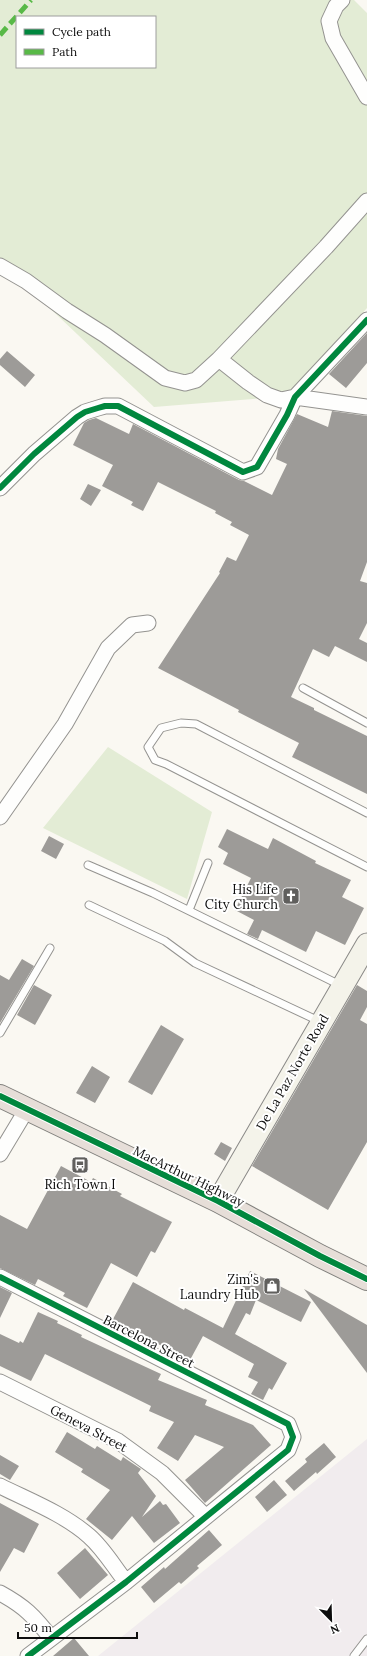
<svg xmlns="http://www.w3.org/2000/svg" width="367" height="1656" viewBox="0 0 367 1656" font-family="Lora,serif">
<rect width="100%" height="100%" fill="#faf8f2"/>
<path fill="#f1ecee" d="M367,1439V1656H98Z"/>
<path fill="#e3ecd5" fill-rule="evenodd" d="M0,0H354L367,13V308L289,396L154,407L0,261ZM17,17H155V67H17Z
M108,747L212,812L187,899L43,828Z"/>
<path fill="#9d9b98" d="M367,333V363L346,388L329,374Z
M7,351L35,375L25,387L0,365V359Z
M332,411L367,416V562L360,581L367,583V623L359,639L367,643V662L335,646L329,657L313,649L291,697L314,708V710L367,736V794L292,757L299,743L238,712L239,710L158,668L220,573L219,572L227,557L236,561L249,535L230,525L232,522L215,513L216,511L158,482L143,511L131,505L133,502L102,486L113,465L73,445L84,423L89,420L96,418L129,434L133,424L239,480L244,481L272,495L287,464L276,459L278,449L297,414L328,427Z
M88,484L101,490L91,506L80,499Z
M227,829L268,849L273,838L316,861L315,863L351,880L342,897L364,908L345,945L316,931L306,952L262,930L258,939L247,934L254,920L235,910L251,878L223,864L228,853L218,847Z
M49,836L64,844L56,859L41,851Z
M22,959L34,966L0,1023V975L9,980Z
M34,985L52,995L35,1025L17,1015Z
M357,985L367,991V1007L360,1020L367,1024V1142L328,1210L252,1166Z
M161,1025L184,1039L152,1095L128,1082Z
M92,1066L110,1077L95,1103L76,1093Z
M221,1142L232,1148L225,1161L214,1154Z
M61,1166L91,1182L93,1178L122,1194L120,1196L172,1222L155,1253L151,1251L137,1277L111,1263L87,1308L63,1296L65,1293L38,1279L35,1285L0,1268V1215L27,1229Z
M250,1271L311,1302L301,1322L256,1300L250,1315L246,1313L235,1334L287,1363L272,1390L269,1388L263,1400L251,1394L258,1382L248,1377L254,1364L203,1336L190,1360L112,1321L133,1282L184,1310L185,1308L223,1328Z
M0,1287L12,1293L0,1318Z
M304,1289L367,1325V1373Z
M38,1312L58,1321L57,1323L82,1335L81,1337L161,1374L158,1380L207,1400L205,1405L253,1425L271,1445L205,1503L185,1480L224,1447L195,1435L178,1461L157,1448L174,1422L149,1411L151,1406L45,1354L31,1381L0,1366V1334L19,1343L20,1341L23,1343Z
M67,1432L95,1449L97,1446L121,1461L123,1457L141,1469L138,1473L156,1496L142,1517L160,1501L163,1505L166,1504L180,1523L154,1543L132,1516L112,1540L86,1519L110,1490L81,1472L83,1469L55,1452Z
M324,1443L336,1457L317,1474L316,1472L294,1491L285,1481L307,1462L305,1459Z
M0,1455L19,1466L10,1480L0,1474Z
M274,1480L287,1495L267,1512L255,1497Z
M0,1503L39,1524L24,1553L14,1548L0,1572Z
M209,1530L222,1545L197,1566L199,1568L181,1584L179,1582L154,1603L141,1587L164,1567L165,1569Z
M85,1548L108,1575L80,1599L57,1573Z
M74,1638L89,1656H53Z"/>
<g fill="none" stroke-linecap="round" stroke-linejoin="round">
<g stroke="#949390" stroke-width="9">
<path id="lane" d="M303,688L367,723
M367,813L196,724L181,723L161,728L148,747L155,760L166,764L367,867
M88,865L153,893L340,985
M89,905L165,941L195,963L321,1022
M189,910L208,863
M0,1033L50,948
M354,1656L367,1639"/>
</g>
<g stroke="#949390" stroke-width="17">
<path id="street" d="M342,0L336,6L329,21L333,38L367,97
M0,266L26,281L67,311L105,335L165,378L185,383L196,380L219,359L248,382L267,395L281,400L295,397L367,407
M219,359L326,247L367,201
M0,488L34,454L77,417L85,412L98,408L105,406H118L243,472L257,467L287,415L295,397L367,320
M0,817L65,724L108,648L132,625L148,623
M0,1154L27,1109
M0,1277L288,1424L293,1437L288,1450L126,1582L28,1656
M0,1382L118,1441L162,1473L206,1517
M0,1486C30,1501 64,1514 89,1536C104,1549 114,1567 126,1582
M0,1593C24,1606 34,1616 51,1638"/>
</g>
<g stroke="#8a8987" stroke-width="23">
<path id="secondary" d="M218,1201L367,944"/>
</g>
<g stroke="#81807d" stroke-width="24">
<path id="highway" d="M0,1096L218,1201L320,1256L367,1279"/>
</g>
<use href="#lane" stroke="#fefefd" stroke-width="7"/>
<use href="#street" stroke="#fefefd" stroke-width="15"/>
<use href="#secondary" stroke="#f4f3ea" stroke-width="21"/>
<use href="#highway" stroke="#e6ded8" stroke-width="22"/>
<path stroke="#58b947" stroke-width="5" stroke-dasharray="10 5" stroke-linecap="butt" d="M0,35L31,0"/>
<g stroke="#fff" stroke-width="8">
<path id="cycleway" d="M0,488L34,454L77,417L85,412L98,408L105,406H118L243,472L257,467L287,415L295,397L367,320
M0,1096L218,1201L320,1256L367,1279
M0,1277L288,1424L293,1437L288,1450L126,1582L28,1656"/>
</g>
<use href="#cycleway" stroke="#00873e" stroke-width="6"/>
</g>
<defs>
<g id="church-square" transform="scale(0.9)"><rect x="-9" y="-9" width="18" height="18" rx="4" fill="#605f5d" stroke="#fff"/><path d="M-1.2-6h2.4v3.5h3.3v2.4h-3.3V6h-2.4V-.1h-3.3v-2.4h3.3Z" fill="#fff"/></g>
<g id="bus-square" transform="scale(0.9)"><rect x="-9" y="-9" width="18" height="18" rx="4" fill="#605f5d" stroke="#fff"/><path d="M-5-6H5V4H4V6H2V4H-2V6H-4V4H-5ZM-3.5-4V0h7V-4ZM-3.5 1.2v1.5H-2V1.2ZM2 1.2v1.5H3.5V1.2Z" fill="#fff"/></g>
<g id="shop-square" transform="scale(0.9)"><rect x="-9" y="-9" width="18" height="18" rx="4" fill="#605f5d" stroke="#fff"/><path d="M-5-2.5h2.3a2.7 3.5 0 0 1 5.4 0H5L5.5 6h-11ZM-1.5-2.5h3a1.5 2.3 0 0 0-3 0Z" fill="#fff"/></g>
</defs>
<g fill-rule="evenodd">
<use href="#church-square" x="291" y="896"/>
<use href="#bus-square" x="80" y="1165"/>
<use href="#shop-square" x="272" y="1286"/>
</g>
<g text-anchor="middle" stroke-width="4" stroke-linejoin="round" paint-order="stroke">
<g font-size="13" fill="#0d0d0d" stroke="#fff" text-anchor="end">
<text x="278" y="894">His Life<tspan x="278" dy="15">City Church</tspan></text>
<text x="80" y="1189" text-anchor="middle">Rich Town I</text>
<text x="259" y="1284">Zim's<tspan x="259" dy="15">Laundry Hub</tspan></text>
</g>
<g font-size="13" fill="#0d0d0d" stroke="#fff">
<text transform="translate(292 1072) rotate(-60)" y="5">De La Paz Norte Road</text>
<text transform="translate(189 1176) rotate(26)" y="5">MacArthur Highway</text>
<text transform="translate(149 1341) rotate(27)" y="5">Barcelona Street</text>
<text transform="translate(89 1428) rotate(28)" y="5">Geneva Street</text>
</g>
</g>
<rect x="16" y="16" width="140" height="52" fill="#ffffff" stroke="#9e9e9e"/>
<rect x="24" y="29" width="20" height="6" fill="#00873e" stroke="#9e9e9e"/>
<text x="52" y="36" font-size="12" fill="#0d0d0d">Cycle path</text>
<rect x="24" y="49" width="20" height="6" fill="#58b947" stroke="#9e9e9e"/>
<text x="52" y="56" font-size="12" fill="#0d0d0d">Path</text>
<g transform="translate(331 1620) rotate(157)" stroke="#ffffff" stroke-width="3" paint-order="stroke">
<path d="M0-3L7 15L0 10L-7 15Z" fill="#0d0d0d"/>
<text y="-6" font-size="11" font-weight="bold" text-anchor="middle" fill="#0d0d0d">N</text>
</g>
<path d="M18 1632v6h119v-6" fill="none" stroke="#0d0d0d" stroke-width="2"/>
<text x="24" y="1632" font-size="12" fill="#0d0d0d" stroke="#ffffff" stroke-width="3" paint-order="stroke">50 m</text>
</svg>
